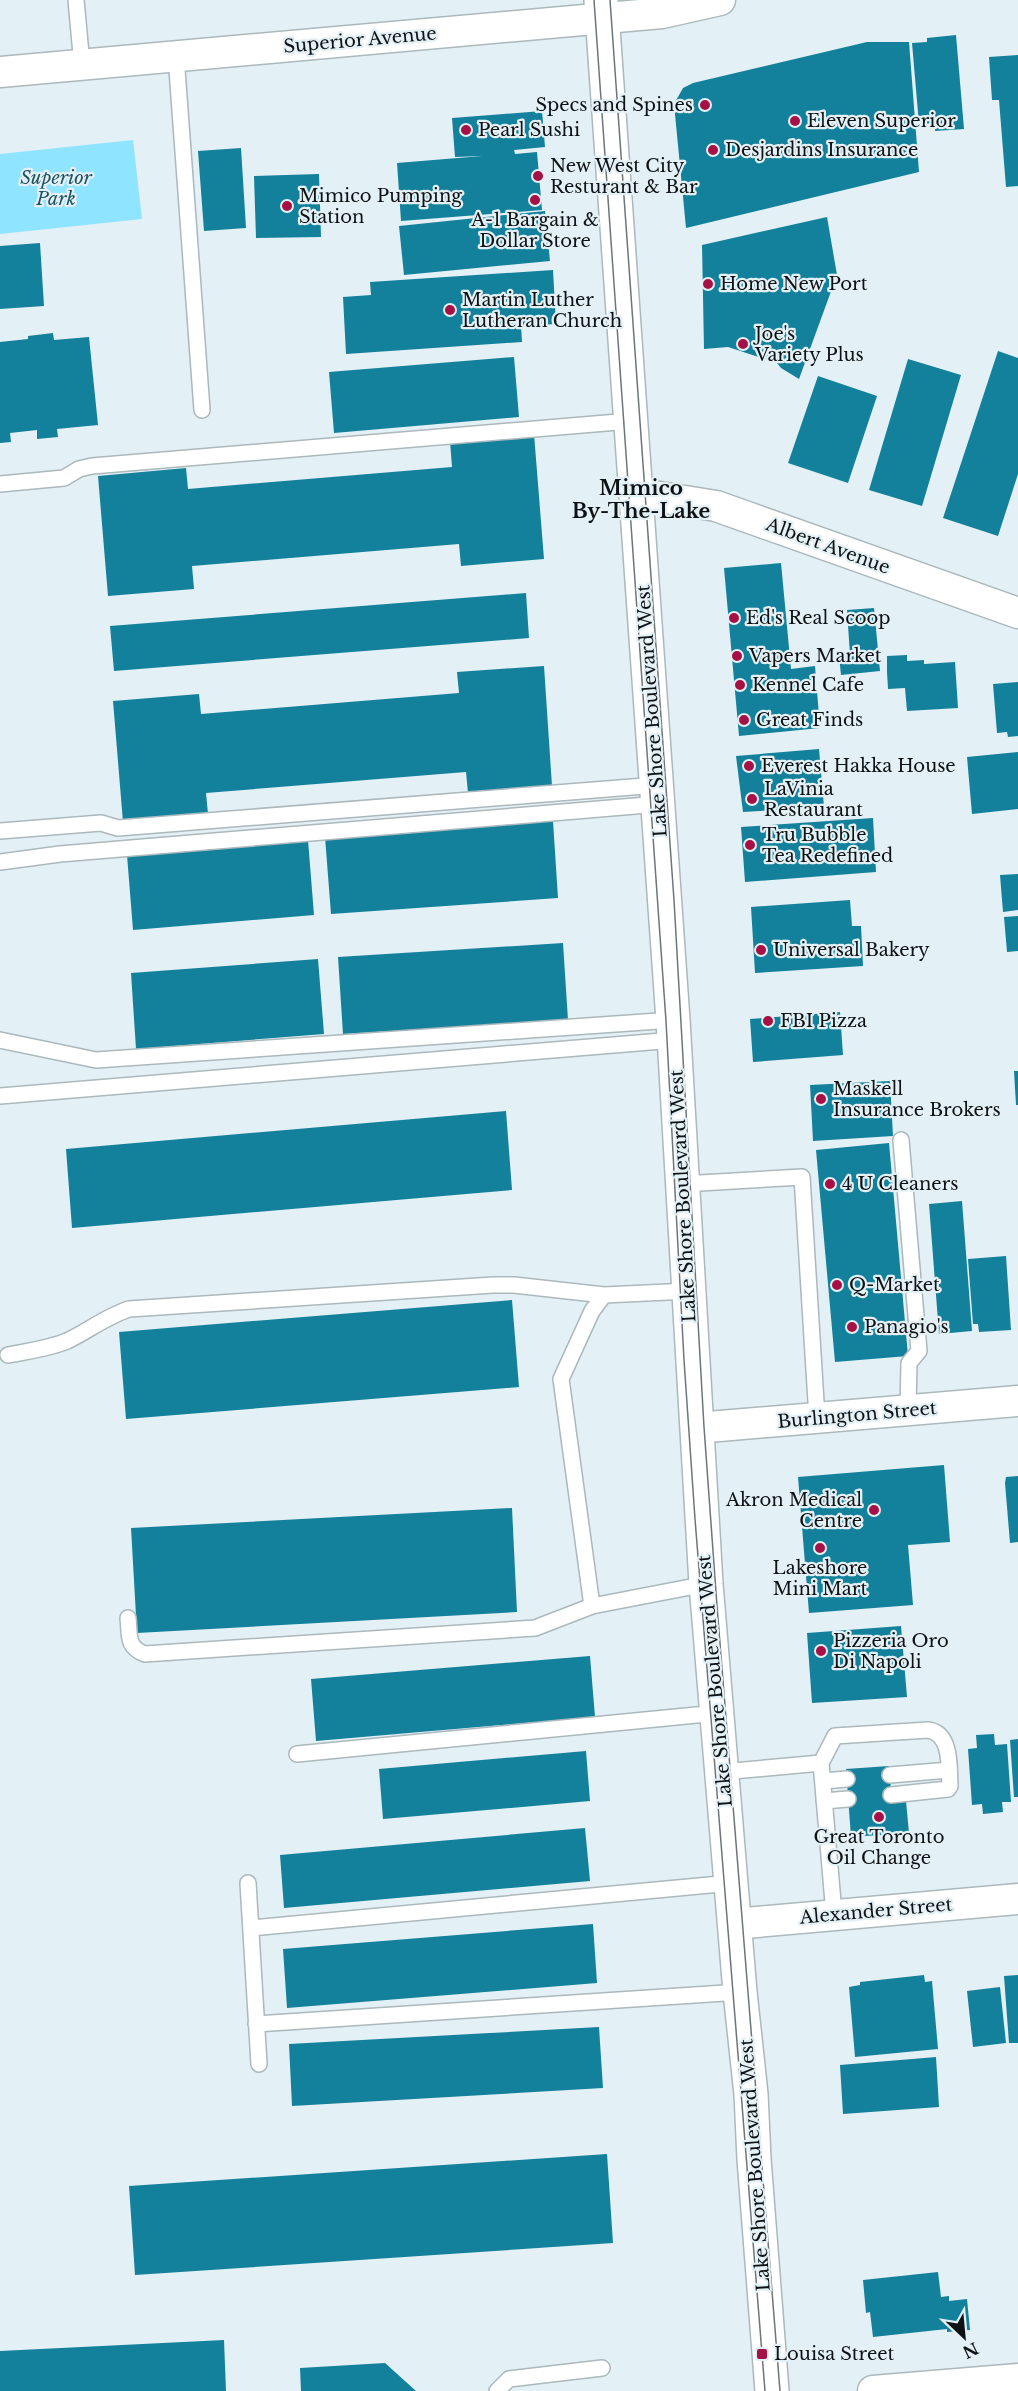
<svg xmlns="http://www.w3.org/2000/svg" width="1018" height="2391" viewBox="0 0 1018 2391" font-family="'Libre Baskerville',serif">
<rect width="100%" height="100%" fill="#e3f0f5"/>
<path fill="#8fe4ff" d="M133,140L142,219L0,234V154Z"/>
<path fill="#13819b" d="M956,35L964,129L935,131V123L919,124L912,43L927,42V38Z
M867,42H909L919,172L686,228L674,104L683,88L693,83Z
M1018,55V186L1006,187L999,100H992L989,57Z
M542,111L545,147L514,150L515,154L537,152L542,210L401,221L397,163L482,156L455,157L452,118Z
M241,148L246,228L204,231L198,151Z
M319,174L321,237L256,238L254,176Z
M545,211L550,261L404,275L399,226Z
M827,217L837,275L799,379L781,368L777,363L728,347L704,349L702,245Z
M40,243L44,306L0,309V246Z
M553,270L556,324L521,326L522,342L346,354L343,297L371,295L370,282Z
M53,333L54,340L89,337L98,425L57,429L58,437L37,439V430L10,433L11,442L0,443V342L28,339V336Z
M998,351L1018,358V474L998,536L943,518Z
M514,357L519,417L334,433L329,372Z
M908,359L961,375L922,506L869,490Z
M818,376L877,396L848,483L788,463Z
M534,434L544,559L461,566L459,544L192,566L194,589L108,596L98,476L186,468L188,489L452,467L450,441Z
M781,563L791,669L815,666L820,728L739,736L724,568Z
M526,593L529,638L114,671L110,626Z
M874,608L880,671L841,675L839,656L850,655L847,610Z
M907,655V661L924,660V664L955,662L958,708L907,711L905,688L888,689L887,672V656Z
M544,666L552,786L468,793L466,772L206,793L208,814L123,822L113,701L199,694L201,714L459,693L457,672Z
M1018,682V736L1008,737L1007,732L997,733L993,684Z
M819,749L824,807L743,812L736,756Z
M1018,752V809L972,814L967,757Z
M873,818L876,872L745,882L741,827Z
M553,821L558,898L331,914L325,837Z
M308,840L314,915L133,930L127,855Z
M1018,874V910L1003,912L1000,875Z
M850,900L852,926H861L863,966L755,973L751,907Z
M1018,916V951L1007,952L1004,917Z
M563,943L568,1020L343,1034L338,957Z
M318,959L324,1034L136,1049L131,973Z
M840,1012L843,1055L753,1062L750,1019Z
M1014,1071H1018V1105H1016Z
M890,1081L893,1136L813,1141L810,1085Z
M506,1111L512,1190L72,1228L66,1149Z
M889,1143L908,1356L835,1362L816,1150Z
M962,1201L972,1331L939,1334L929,1204Z
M1006,1256L1011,1330L979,1332L978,1324H973L968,1259Z
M512,1300L519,1387L126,1419L119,1332Z
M944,1465L950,1542L908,1545L913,1605L809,1613L798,1477Z
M1018,1476V1542L1010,1543L1005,1483L1006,1477Z
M512,1508L517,1612L137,1633L131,1528Z
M901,1626L907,1697L812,1703L807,1633Z
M590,1656L595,1717L316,1741L311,1679Z
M994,1734L995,1745L1007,1744L1011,1802H1002L1003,1812L983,1814L982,1804L972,1805L968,1749L977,1748L976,1735Z
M1018,1739V1797H1014L1010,1740Z
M586,1751L590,1801L383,1819L379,1769Z
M889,1766L892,1801H906L909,1833L851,1837L846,1769Z
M585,1828L590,1881L284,1908L280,1855Z
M593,1924L597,1983L287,2008L283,1949Z
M924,1975L925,1982L932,1981L938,2049L855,2057L849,1987L860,1985V1982Z
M1018,1975V2043H1009L1004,1976Z
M1000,1987L1006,2043L973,2047L967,1991Z
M599,2027L603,2088L292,2106L289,2044Z
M936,2057L939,2107L843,2114L840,2065Z
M607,2154L613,2243L135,2275L129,2186Z
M938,2272L941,2297L949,2296V2301L967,2299L970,2330L947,2332V2329L873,2337L870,2312L866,2313L863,2280Z
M224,2340L226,2391H0V2351Z
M385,2363L416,2391H301L300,2368Z"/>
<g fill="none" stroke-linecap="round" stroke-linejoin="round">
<g stroke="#abb8bc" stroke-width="18">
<path id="service" d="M76,0L82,65
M176,56L202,410
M0,484L64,478L79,469L92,466L630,421
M0,831L101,823L118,828L657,785
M0,862L60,854L659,804
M0,1040L96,1060L673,1020
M0,1096L674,1040
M901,1140L919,1351L909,1363L908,1410
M683,1184L802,1177L817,1418
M8,1355C27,1351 48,1349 67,1341C88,1331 107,1316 129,1309L493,1285H514L604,1295
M592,1606L561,1379L592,1311L604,1295L689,1291
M128,1618C130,1635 126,1647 145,1654L535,1628L592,1606L706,1584
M297,1754L717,1713
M821,1763L834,1914
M722,1772L821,1763L835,1736L928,1730C952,1733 949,1768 950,1786L948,1789L891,1795
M890,1775L949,1770
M823,1781L847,1779
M824,1801L848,1799
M248,1883L259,2064
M251,1928L731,1883
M256,2024L740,1992
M497,2391L509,2379L602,2368"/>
</g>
<g stroke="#abb8bc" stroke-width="33">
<path id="minor" d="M0,72L662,13L720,0
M635,493L716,506L1018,613
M696,1428L1018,1401
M734,1924L1018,1899
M873,2391L1018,2379"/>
</g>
<g stroke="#abb8bc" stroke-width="36">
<path id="primary" d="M601,0L673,1020L706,1584L740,1992L751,2094L754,2159L772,2391"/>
</g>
<use href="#service" stroke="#fff" stroke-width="15"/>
<use href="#minor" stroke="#fff" stroke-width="30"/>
<use href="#primary" stroke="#fff" stroke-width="33"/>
<path stroke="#6d7579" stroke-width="1.5" d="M594,0L666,1021L684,1360L695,1519L765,2391
M610,0L674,900L704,1427L717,1606L780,2391"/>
</g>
<g fill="#a71044" stroke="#e3f0f5" stroke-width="2">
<circle cx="705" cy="105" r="6"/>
<circle cx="795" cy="121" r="6"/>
<circle cx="466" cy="130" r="6"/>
<circle cx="713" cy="150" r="6"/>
<circle cx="538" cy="176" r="6"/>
<circle cx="535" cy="200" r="6"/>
<circle cx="287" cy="206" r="6"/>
<circle cx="708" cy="284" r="6"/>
<circle cx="450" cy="310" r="6"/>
<circle cx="743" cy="344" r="6"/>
<circle cx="734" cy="618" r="6"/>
<circle cx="737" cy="656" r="6"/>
<circle cx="740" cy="685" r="6"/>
<circle cx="744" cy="720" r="6"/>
<circle cx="749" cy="766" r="6"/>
<circle cx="752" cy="799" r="6"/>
<circle cx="750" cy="845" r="6"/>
<circle cx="761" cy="950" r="6"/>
<circle cx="768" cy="1021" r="6"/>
<circle cx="821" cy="1099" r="6"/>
<circle cx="830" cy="1184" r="6"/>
<circle cx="837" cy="1285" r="6"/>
<circle cx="852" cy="1327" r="6"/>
<circle cx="874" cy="1510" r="6"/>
<circle cx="820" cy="1548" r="6"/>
<circle cx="821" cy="1651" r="6"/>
<circle cx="879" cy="1817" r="6"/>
<rect x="756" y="2348" width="12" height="12" rx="3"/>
</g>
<g text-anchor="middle" stroke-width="4.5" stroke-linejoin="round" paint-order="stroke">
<g font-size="18" fill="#0e1214" stroke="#e3f0f5">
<text transform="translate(360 40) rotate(-5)" y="6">Superior Avenue</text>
<text transform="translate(828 546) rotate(20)" y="6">Albert Avenue</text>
<text transform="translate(652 711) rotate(-94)" y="6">Lake Shore Boulevard West</text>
<text transform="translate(683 1196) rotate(-93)" y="6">Lake Shore Boulevard West</text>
<text transform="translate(857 1415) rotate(-5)" y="6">Burlington Street</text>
<text transform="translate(715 1681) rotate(-95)" y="6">Lake Shore Boulevard West</text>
<text transform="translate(876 1911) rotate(-5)" y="6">Alexander Street</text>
<text transform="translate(755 2165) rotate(-94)" y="6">Lake Shore Boulevard West</text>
</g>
<g font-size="18" fill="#0e1214" stroke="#e3f0f5" text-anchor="start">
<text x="693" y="111" text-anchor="end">Specs and Spines</text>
<text x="807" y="127">Eleven Superior</text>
<text x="478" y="136">Pearl Sushi</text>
<text x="725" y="156">Desjardins Insurance</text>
<text x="550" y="172">New West City<tspan x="550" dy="21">Resturant &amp; Bar</tspan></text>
<text x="299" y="202">Mimico Pumping<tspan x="299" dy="21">Station</tspan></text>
<text x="535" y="226" text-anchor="middle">A-1 Bargain &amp;<tspan x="535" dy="21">Dollar Store</tspan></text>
<text x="720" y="290">Home New Port</text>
<text x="462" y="306">Martin Luther<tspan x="462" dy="21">Lutheran Church</tspan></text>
<text x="755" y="340">Joe's<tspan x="755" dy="21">Variety Plus</tspan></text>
<text x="746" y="624">Ed's Real Scoop</text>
<text x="749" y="662">Vapers Market</text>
<text x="752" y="691">Kennel Cafe</text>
<text x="756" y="726">Great Finds</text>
<text x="761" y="772">Everest Hakka House</text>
<text x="764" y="795">LaVinia<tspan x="764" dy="21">Restaurant</tspan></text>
<text x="762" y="841">Tru Bubble<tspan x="762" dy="21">Tea Redefined</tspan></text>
<text x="773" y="956">Universal Bakery</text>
<text x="780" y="1027">FBI Pizza</text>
<text x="833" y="1095">Maskell<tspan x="833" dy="21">Insurance Brokers</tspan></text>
<text x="842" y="1190">4 U Cleaners</text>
<text x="849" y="1291">Q-Market</text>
<text x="864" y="1333">Panagio's</text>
<text x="862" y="1506" text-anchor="end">Akron Medical<tspan x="862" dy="21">Centre</tspan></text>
<text x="820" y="1574" text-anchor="middle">Lakeshore<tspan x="820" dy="21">Mini Mart</tspan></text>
<text x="833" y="1647">Pizzeria Oro<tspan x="833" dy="21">Di Napoli</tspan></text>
<text x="879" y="1843" text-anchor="middle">Great Toronto<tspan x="879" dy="21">Oil Change</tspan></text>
<text x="774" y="2360">Louisa Street</text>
</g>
<g font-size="18" font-style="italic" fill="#1c5261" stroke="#e3f0f5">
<text x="56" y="184">Superior<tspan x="56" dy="21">Park</tspan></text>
</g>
<g font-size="20" font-weight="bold" fill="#0e1214" stroke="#e3f0f5">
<text x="641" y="495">Mimico<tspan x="641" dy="23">By-The-Lake</tspan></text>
</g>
</g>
<g transform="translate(964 2337) rotate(154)" stroke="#e3f0f5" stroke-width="4.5" paint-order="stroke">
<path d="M0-4.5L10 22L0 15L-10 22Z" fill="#0e1214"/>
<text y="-9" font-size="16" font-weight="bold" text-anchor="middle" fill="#0e1214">N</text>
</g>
</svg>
